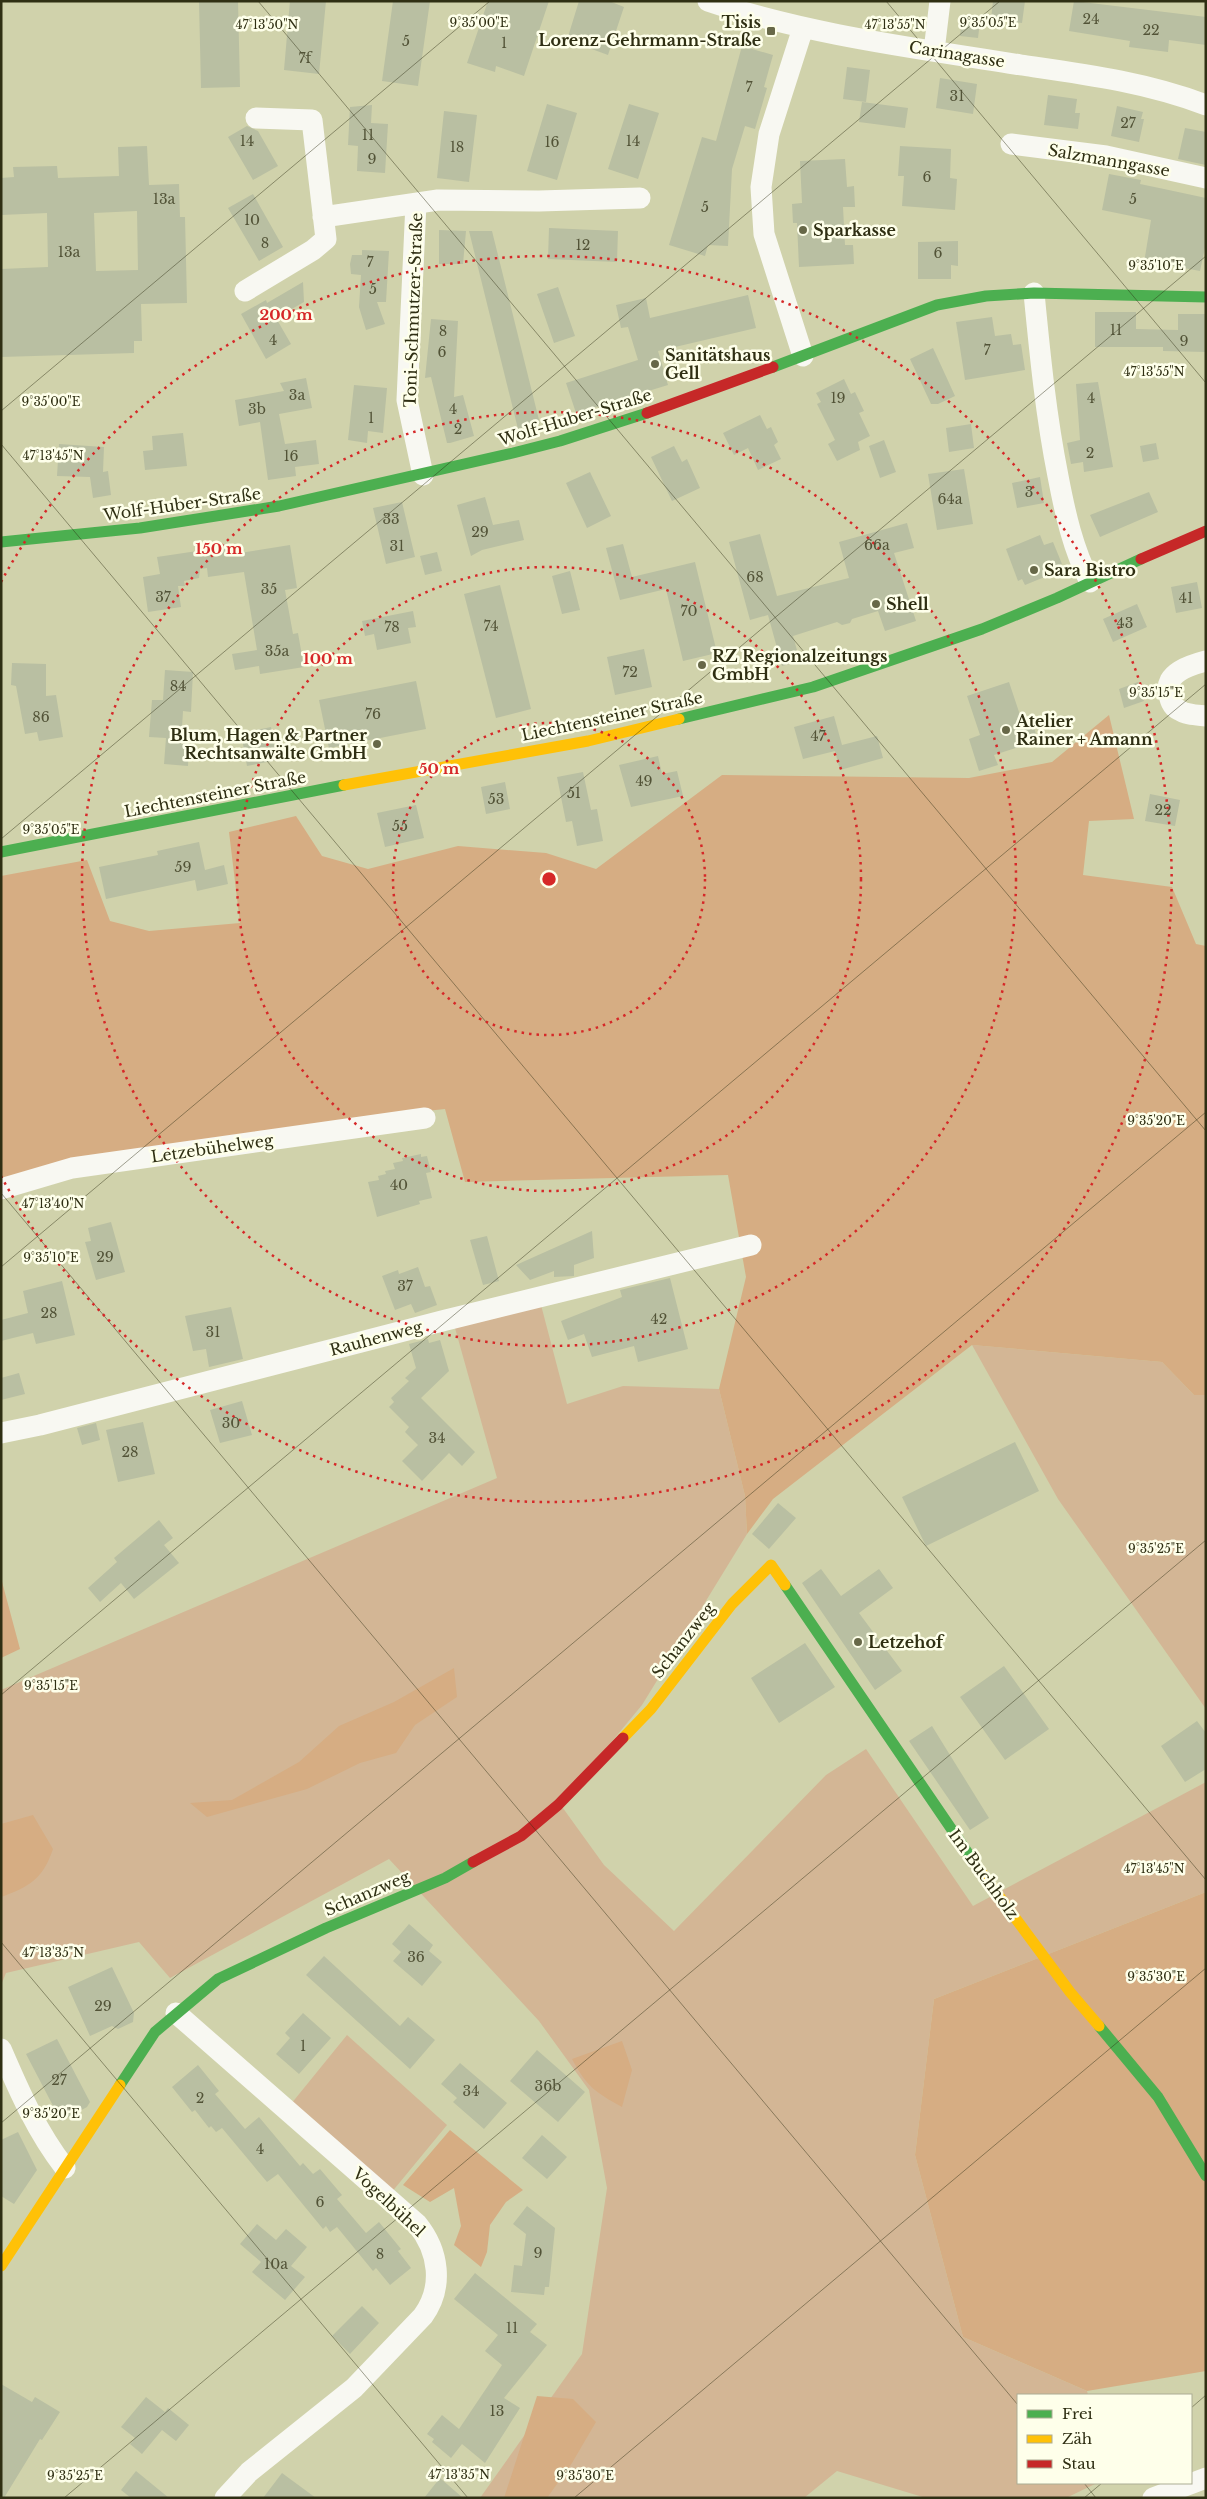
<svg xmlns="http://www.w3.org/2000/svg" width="1207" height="2499" viewBox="0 0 1207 2499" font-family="'Libre Baskerville',serif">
<rect width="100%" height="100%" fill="#d0d2ab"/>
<path fill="#d3b695" d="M541,1305L567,1404L623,1386L719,1389L745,1496L747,1534L642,1705L560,1804L604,1865L674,1931L826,1775L866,1749L973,1906L1206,1782V1892L934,1999L915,2155L963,2337L1087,2391L1088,2395H1018V2483H1097L1066,2498H926L837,2471L804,2498H480L582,2354L607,2188L589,2090L539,2021L389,1859L170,1978L139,1942L6,1973L1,1985V1690L497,1478L455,1328Z
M972,1345L1162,1362L1194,1395H1206V1709L1058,1499Z
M347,2035L447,2125L391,2193L291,2104Z"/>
<path fill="#d6ad83" d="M1109,715L1134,819L1089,821L1083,875L1172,887L1196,944L1206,946V1395H1194L1162,1362L972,1345L773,1499L747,1534L745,1496L719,1389L746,1277L728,1175L465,1182L445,1109L379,1116L1,1180V876L87,860L110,921L149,931L240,923L229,832L296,816L322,856L368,869L458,846L546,853L596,869L722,775L969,778L1052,762Z
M1,1578L20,1649L1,1658Z
M454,1668L457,1697L415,1725L396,1753L360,1763L307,1789L207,1817L190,1803L232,1800L299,1762L339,1726L394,1702Z
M33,1815L53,1849C43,1879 29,1887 1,1897V1824Z
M1206,1892V2371L1087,2391L963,2337L915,2155L934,1999Z
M622,2041L632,2070L622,2107C595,2092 587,2087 572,2059Z
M450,2130L523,2190L506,2202L490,2225L487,2252L481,2267L454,2245L461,2226L454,2188L430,2202L403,2185Z
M537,2396L573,2399L596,2422L572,2463L547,2498H504Z"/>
<path fill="#b9bfa2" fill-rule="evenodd" d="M199,1H238L240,87L201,88Z
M290,1H326L319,74L284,70Z
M393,1H430L418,86L382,81Z
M488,1H549L524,76L496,66L495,72L467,63Z
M579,1H609L624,7L608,55L567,40Z
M993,1H1025L1022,23L991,19Z
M1074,1L1206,17V45L1169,40L1168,52L1129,47L1130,41L1069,31Z
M962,20L980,22L978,38L960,36Z
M742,46L773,55L764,87L767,88L755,129L745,126L732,169L728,246L708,245L705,256L669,245L702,137L716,141Z
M847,67L870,70L866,102L843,99Z
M940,78L977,84L973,114L936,108Z
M1048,95L1077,99L1075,113H1080L1078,129L1044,125Z
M862,102L908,108L905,128L859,122Z
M547,104L577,113L557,180L527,171Z
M629,104L659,113L638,179L608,169Z
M372,105L371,123L388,124L385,173L357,171L358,146L348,145L350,107Z
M1117,106L1143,112L1141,119H1144L1139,142L1111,136Z
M444,111L477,115L469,182L437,178Z
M247,126L258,131L278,166L253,180L228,137Z
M1185,128L1206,132V165L1178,159Z
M147,146L149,185L179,184L180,217H185L187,303L141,304L142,341H134V353L1,357V269L48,267L47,213L1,215V178L14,177L13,167L57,166L58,178L119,176L118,147ZM137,211L138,270L96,271L94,213Z
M900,146L951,149L950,178L957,179L955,210L902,206L904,176H898Z
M845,159L847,187L854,186L855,207H843L845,245H853L854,264L799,267L797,223H793L792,204L802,203L800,161Z
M1109,174L1141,180L1140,184L1164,189L1206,198V243L1200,271L1163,264L1162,272L1143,269L1151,220L1102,210Z
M253,194L283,247L259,261L228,208Z
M549,228L618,231L617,262L548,259Z
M439,230L466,231L463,264H439Z
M469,231H492L540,424L518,429Z
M958,241V266L951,265V279H918V242Z
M362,250L389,251L386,302H377L385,324L366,330L359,307L361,275L351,274L350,264L352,255H362Z
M303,282L304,302L276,318L291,344L266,359L241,314L266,300L267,303Z
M558,287L575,336L554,343L537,294Z
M748,295L756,328L658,351L668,385L576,413L566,383L638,360L628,327L621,328L616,305L646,298L650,318Z
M1095,312H1136V329L1178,330V314H1206V352L1163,351V347H1095Z
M992,317L995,336L1011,334L1013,345L1021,344L1025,370L965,380L956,322Z
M431,319L458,321L454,397L463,395L474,436L450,443H447L431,377L425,378Z
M933,348L955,396L938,404H931L910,359Z
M306,378L312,408L279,414L285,444L316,440L319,464L295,467L296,476L268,480L260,422L239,426L235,400L284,391L280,383Z
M844,379L851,394L855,392L864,411L859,413L870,436L858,442L860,450L837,461L828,444L835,440L817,404L821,402L816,393Z
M1098,382L1113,467L1084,472L1083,462L1071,464L1067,443L1080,440L1076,384Z
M354,385L387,388L383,433L368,431L367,443L348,440Z
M760,415L767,429L771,427L778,442L774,445L781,459L758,470L748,448L734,455L723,433Z
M971,424L974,448L949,452L946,428Z
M183,433L187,466L145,470L143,451L153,450L152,436Z
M884,440L896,472L880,478L869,446Z
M1156,443L1159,459L1143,462L1140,446Z
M59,444L104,447L103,472L108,471L111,495L93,498L90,477L57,476Z
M674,446L682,462L687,459L700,488L672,501L651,457Z
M964,469L973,524L937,530L928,474Z
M590,472L611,516L587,528L566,483Z
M1040,477L1044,503L1017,508L1012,483Z
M1149,492L1158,512L1100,537L1090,515Z
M485,497L493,525L519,520L524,540L482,550L471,556L457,505Z
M402,502L415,557L386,564L373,508Z
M907,523L914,548L894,553L916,621L885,631L878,611L852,619L850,623L842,625L837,622L793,636L800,661L782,666L768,615L750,620L729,542L760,534L777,596L849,578L839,542Z
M1040,535L1044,545L1053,542L1062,564L1050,568L1052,574L1025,585L1022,579L1018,581L1006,549Z
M225,544L227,555L290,545L297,588L285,590L293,634L298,633L304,667L260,674L259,666L235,670L232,654L257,650L244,572L208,577L207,568L200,569L199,578L184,581L185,586H178L181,607L148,612L143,577L160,574L157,557L204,550L203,547Z
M623,544L632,577L695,562L717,653L683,661L666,589L620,600L606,548Z
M437,552L442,571L425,575L420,556Z
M570,571L580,610L562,614L552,576Z
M1197,582L1202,608L1176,613L1171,587Z
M500,585L531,709L496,718L464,594Z
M1137,604L1147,627L1113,642L1103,619Z
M413,611L416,627L408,628L411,643L377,650L374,634L365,636L362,621Z
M644,649L652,687L615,695L607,657Z
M12,663L46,664V696L56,695L63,737L39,741L37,732L25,734L16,686L11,685Z
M165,670L193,672L191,712L183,711L181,744H189L188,766L164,764L166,738L149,737L152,700H163Z
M416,681L426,729L329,748L319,700Z
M1009,682L1023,724L1032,721L1038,741L994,755L998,765L979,771L969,739L980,735L967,696Z
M1138,682L1144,701L1124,708L1119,689Z
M834,716L842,745L877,736L883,758L840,770L835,751L803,759L794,727Z
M271,727L277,760L247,766L241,733Z
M658,756L662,774L677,771L683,796L631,807L619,765Z
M583,772L591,810L597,809L603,841L577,846L572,821L566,822L557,777Z
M505,782L510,809L486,814L481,787Z
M1150,794L1180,800L1175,826L1145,821Z
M416,805L424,838L385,847L377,813Z
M199,842L205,870L224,865L228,884L197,891L195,880L106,899L99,867L158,855L157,851Z
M421,1154V1157L427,1156L431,1172L426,1173L432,1198L419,1201L420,1204L377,1217L368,1182L379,1180L378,1176L386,1174L385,1171L395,1169L393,1163L403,1161L402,1158Z
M111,1222L125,1272L96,1280L85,1242L91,1241L88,1228Z
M592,1231L594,1258L574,1265V1276L554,1277V1271L530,1280L516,1265Z
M487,1236L499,1281L483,1285L470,1240Z
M418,1267L425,1287L430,1286L437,1305L415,1313L411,1304L395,1310L382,1276L398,1270L399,1274Z
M670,1278L688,1349L638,1362L634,1346L592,1357L584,1334L568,1340L561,1321L622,1297L620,1290Z
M62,1281L75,1335L36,1344L33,1333L1,1341V1320L28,1313L23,1291Z
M231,1307L243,1359L209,1367L206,1349L193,1351L185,1316Z
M428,1339L429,1343L440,1340L449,1371L421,1398L475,1452L462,1466L449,1453L422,1481L402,1461L418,1445L405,1432L409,1427L389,1407L394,1402L391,1398L409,1381L405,1378L416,1368L409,1344Z
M19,1373L25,1394L1,1400V1378Z
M242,1401L252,1435L220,1443L210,1410Z
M143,1422L155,1474L118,1482L106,1430Z
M96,1423L100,1440L82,1445L77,1428Z
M1015,1442L1039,1491L926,1546L902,1497Z
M778,1503L796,1518L769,1549L752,1534Z
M159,1520L173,1538L164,1545L179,1563L134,1599L121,1583L100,1602L88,1588L117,1562L114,1558Z
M821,1569L841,1596L879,1569L893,1588L859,1613L902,1671L875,1690L802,1583Z
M805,1643L835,1687L779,1723L751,1678Z
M1004,1666L1049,1729L1005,1760L960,1697Z
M1197,1721L1206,1733V1769L1185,1782L1161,1746Z
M932,1726L989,1818L970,1830L909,1741Z
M409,1924L433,1945L429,1951L442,1962L422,1986L393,1961L401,1952L392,1944Z
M324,1956L400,2026L408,2017L435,2040L410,2069L306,1975Z
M112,1967L134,2013L133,2022L118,2029L112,2026L90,2036L68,1987Z
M303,2013L331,2038L299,2074L276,2054L290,2038L285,2033Z
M57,2039L90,2102L87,2107L61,2121L26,2054Z
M537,2050L585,2092L558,2122L510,2081Z
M460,2063L507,2103L484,2129L453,2102L457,2098L441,2084Z
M198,2065L219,2091L215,2094L245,2129L259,2117L300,2166L303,2163L313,2174L320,2169L342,2195L337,2199L366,2233L379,2222L401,2249L398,2251L411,2268L390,2285L376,2268L373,2271L337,2227L330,2232L326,2226L323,2229L278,2174L267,2182L222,2128L216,2132L211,2126L209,2128L195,2110L192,2112L172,2087Z
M18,2132L37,2170L14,2204L1,2196V2140Z
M542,2135L567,2157L547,2179L522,2158Z
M527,2206L555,2228L549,2287H545L544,2295L511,2292L514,2265L522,2266L526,2234L513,2224Z
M257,2224L276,2240L286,2229L307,2247L291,2266L305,2277L285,2300L252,2272L261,2262L240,2244Z
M475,2273L537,2324L530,2332L547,2345L504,2398L520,2408L485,2463L462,2444L451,2458L432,2442L434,2439L427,2434L442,2415L459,2429L502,2365L485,2351L498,2335L454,2299Z
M362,2306L379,2323L350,2354L332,2336Z
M1,2384L32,2402L35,2397L60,2412L42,2440L40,2439L4,2498H1Z
M146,2397L165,2412L168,2408L189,2425L176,2441L162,2430L142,2454L130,2444L135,2438L121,2427Z
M136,2471L169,2498H131L121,2490Z
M282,2473L316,2498H263Z
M440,2478L463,2498H424Z"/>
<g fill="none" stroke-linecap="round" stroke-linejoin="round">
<path stroke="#f8f8f2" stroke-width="21" d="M708,1C809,35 916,48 1021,65C1083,74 1146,82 1206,105
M934,51L940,1
M1011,144L1106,156L1206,178
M416,203L407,400L423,475
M323,217L438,200L539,201L640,198
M245,291L313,250L326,239L312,120L256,118
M1034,293C1040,355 1046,416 1058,476C1065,513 1073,549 1090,582
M803,356L764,234L761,187L769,134L803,28
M1206,661C1191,665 1163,673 1169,694C1170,701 1172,707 1179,710C1186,715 1197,715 1206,716
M1,1189L72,1168L425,1118
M1,1433L40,1425L446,1320L751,1245
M176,2013L417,2224C439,2251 444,2287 423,2316L354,2388L249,2472L225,2498
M1,2049C19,2091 37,2132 65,2168
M1153,2498L1206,2478"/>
<path stroke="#4caf50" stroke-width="11" d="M773,367L937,305L986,296L1034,293L1206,297
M1,542L140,528L279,506L513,453L560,441L647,413
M679,719L813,687L982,629L1057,598L1141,559
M1,852L344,785
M785,1585L976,1865
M1099,2026L1158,2097L1206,2176
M120,2085L155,2032L218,1979L326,1928L445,1878L473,1862"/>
<path stroke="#ffc107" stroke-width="11" d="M344,785L588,741L679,719
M623,1738L651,1709L732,1604L771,1565L785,1585
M976,1865L1070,1992L1099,2026
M1,2266L120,2085"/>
<path stroke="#c62828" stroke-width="11" d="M647,413L773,367
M1141,559L1206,531
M473,1862L521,1836L558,1805L623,1738"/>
</g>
<path fill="none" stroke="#2f2f13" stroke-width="1" stroke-opacity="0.45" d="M258,1L1206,1131M886,1L1206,383M1,411L490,1M1,444L1206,1880M1,839L1000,1M1,1193L1018,2405M1,1267L1206,256M1,1695L1206,684M1,1942L468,2498M1,2123L1206,1112M1191,2408L1206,2395M1084,2483L1096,2498M64,2498L1206,1540M574,2498L1206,1968M1084,2498L1102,2483"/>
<g fill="none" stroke="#d62828" stroke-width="2.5" stroke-dasharray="2.5 5">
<circle cx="549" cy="879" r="156"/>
<circle cx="549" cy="879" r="312"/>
<circle cx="549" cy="879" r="467"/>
<path d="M1 582A623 623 0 1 1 1 1176"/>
</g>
<g fill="#676848" stroke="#feffea" stroke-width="2">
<rect x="766" y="26" width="10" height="10" rx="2.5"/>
<circle cx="803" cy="230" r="5"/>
<circle cx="655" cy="364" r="5"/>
<circle cx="1034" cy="570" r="5"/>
<circle cx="876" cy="604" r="5"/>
<circle cx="702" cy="665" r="5"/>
<circle cx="1006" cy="730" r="5"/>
<circle cx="377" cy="744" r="5"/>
<circle cx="858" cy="1642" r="5"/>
</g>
<g text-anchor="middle" stroke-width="5" stroke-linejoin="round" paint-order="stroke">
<g font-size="14" fill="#525337">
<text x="1091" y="24">24</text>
<text x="1151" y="35">22</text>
<text x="406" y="46">5</text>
<text x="504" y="48">1</text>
<text x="305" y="63">7f</text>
<text x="749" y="92">7</text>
<text x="957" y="101">31</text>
<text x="1128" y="128">27</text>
<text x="368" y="140">11</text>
<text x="247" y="146">14</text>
<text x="633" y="146">14</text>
<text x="552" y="147">16</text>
<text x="457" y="152">18</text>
<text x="372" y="164">9</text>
<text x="927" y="182">6</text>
<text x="164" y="204">13a</text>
<text x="1133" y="204">5</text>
<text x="705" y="212">5</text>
<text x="252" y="225">10</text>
<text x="265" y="248">8</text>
<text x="583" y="250">12</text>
<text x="69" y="257">13a</text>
<text x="938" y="258">6</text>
<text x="370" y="267">7</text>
<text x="373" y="294">5</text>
<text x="1116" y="335">11</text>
<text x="443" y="336">8</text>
<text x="273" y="345">4</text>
<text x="1184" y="346">9</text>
<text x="987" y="355">7</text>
<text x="442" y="357">6</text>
<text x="297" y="400">3a</text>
<text x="838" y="403">19</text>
<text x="1091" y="403">4</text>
<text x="257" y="414">3b</text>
<text x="453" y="414">4</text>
<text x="371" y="423">1</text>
<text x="458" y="434">2</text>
<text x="1090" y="458">2</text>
<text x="291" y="461">16</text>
<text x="1029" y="497">3</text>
<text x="950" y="504">64a</text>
<text x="391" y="524">33</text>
<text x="480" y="537">29</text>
<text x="877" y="550">66a</text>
<text x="397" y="551">31</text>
<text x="755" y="582">68</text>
<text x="269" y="594">35</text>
<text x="163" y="602">37</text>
<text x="1186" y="603">41</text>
<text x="689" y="616">70</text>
<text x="1125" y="628">43</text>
<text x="491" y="631">74</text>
<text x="392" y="632">78</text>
<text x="277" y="656">35a</text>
<text x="630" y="677">72</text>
<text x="178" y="691">84</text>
<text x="373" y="719">76</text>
<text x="41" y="722">86</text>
<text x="818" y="741">47</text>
<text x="644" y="786">49</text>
<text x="574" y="798">51</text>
<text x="496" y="804">53</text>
<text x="1163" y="815">22</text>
<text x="400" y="831">55</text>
<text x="183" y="872">59</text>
<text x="399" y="1190">40</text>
<text x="105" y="1262">29</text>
<text x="405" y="1291">37</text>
<text x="49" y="1318">28</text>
<text x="659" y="1324">42</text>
<text x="213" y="1337">31</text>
<text x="231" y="1428">30</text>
<text x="437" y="1443">34</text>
<text x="130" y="1457">28</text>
<text x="416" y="1962">36</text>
<text x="103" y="2011">29</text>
<text x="303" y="2051">1</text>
<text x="59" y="2085">27</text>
<text x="548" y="2091">36b</text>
<text x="471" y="2096">34</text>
<text x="200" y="2103">2</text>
<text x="260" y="2154">4</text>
<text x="320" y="2207">6</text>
<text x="538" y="2258">9</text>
<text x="380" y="2259">8</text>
<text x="276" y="2269">10a</text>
<text x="512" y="2333">11</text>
<text x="497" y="2416">13</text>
</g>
<g font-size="16" font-weight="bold" fill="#2f2f13" stroke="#feffea" text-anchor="start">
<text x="761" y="28" text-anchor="end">Tisis<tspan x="761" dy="18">Lorenz-Gehrmann-Straße</tspan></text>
<text x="813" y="236">Sparkasse</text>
<text x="665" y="361">Sanitätshaus<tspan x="665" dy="18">Gell</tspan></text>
<text x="1044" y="576">Sara Bistro</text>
<text x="886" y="610">Shell</text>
<text x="712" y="662">RZ Regionalzeitungs<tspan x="712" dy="18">GmbH</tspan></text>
<text x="1016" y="727">Atelier<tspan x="1016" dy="18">Rainer + Amann</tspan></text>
<text x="367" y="741" text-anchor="end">Blum, Hagen &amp; Partner<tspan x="367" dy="18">Rechtsanwälte GmbH</tspan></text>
<text x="868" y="1648">Letzehof</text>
</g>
<g font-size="16" fill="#2f2f13" stroke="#feffea">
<text transform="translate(957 54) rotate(9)" y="6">Carinagasse</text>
<text transform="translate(1109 160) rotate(10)" y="6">Salzmanngasse</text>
<text transform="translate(413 310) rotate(-88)" y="6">Toni-Schmutzer-Straße</text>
<text transform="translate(575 417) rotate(-17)" y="6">Wolf-Huber-Straße</text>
<text transform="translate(182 504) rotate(-8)" y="6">Wolf-Huber-Straße</text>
<text transform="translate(612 716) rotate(-12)" y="6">Liechtensteiner Straße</text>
<text transform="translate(215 794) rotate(-11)" y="6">Liechtensteiner Straße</text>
<text transform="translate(212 1148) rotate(-8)" y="6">Letzebühelweg</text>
<text transform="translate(376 1338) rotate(-15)" y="6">Rauhenweg</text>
<text transform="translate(683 1640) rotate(-52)" y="6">Schanzweg</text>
<text transform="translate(984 1874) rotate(54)" y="6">Im Buchholz</text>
<text transform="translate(367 1893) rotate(-23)" y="6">Schanzweg</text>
<text transform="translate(389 2202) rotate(43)" y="6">Vogelbühel</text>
</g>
</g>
<g font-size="12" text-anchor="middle" fill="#2f2f13" stroke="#feffea" stroke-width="5" stroke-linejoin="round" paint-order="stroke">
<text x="479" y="27">9°35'00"E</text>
<text x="988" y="27">9°35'05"E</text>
<text x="267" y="29">47°13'50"N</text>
<text x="895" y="29">47°13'55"N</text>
<text x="1156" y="270">9°35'10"E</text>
<text x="1154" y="376">47°13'55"N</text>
<text x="51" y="406">9°35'00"E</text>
<text x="53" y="460">47°13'45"N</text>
<text x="1156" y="697">9°35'15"E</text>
<text x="51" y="834">9°35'05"E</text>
<text x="1156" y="1125">9°35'20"E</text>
<text x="53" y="1208">47°13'40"N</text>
<text x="51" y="1262">9°35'10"E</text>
<text x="1156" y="1553">9°35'25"E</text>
<text x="51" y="1690">9°35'15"E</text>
<text x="1154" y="1873">47°13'45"N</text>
<text x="53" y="1957">47°13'35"N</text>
<text x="1156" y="1981">9°35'30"E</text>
<text x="51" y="2118">9°35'20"E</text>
<text x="459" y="2479">47°13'35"N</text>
<text x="75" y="2480">9°35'25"E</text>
<text x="585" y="2480">9°35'30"E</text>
</g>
<circle cx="549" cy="879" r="8" fill="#d62828" stroke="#feffea" stroke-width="2.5"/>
<g font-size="15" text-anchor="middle" font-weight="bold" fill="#d62828" stroke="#feffea" stroke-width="5" stroke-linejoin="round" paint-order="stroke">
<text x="286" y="320">200 m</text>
<text x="219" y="554">150 m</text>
<text x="328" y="664">100 m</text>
<text x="439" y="774">50 m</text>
</g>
<rect width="1207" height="2499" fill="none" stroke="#2f2f13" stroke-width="5"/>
<rect x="1017" y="2394" width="175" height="90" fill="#feffea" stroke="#abac94"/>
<rect x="1027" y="2410" width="25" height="8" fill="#4caf50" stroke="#abac94"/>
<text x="1062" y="2419" font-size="15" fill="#2f2f13">Frei</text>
<rect x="1027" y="2435" width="25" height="8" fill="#ffc107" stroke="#abac94"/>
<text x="1062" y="2444" font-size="15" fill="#2f2f13">Zäh</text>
<rect x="1027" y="2460" width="25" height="8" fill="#c62828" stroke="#abac94"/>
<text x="1062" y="2469" font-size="15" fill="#2f2f13">Stau</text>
</svg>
